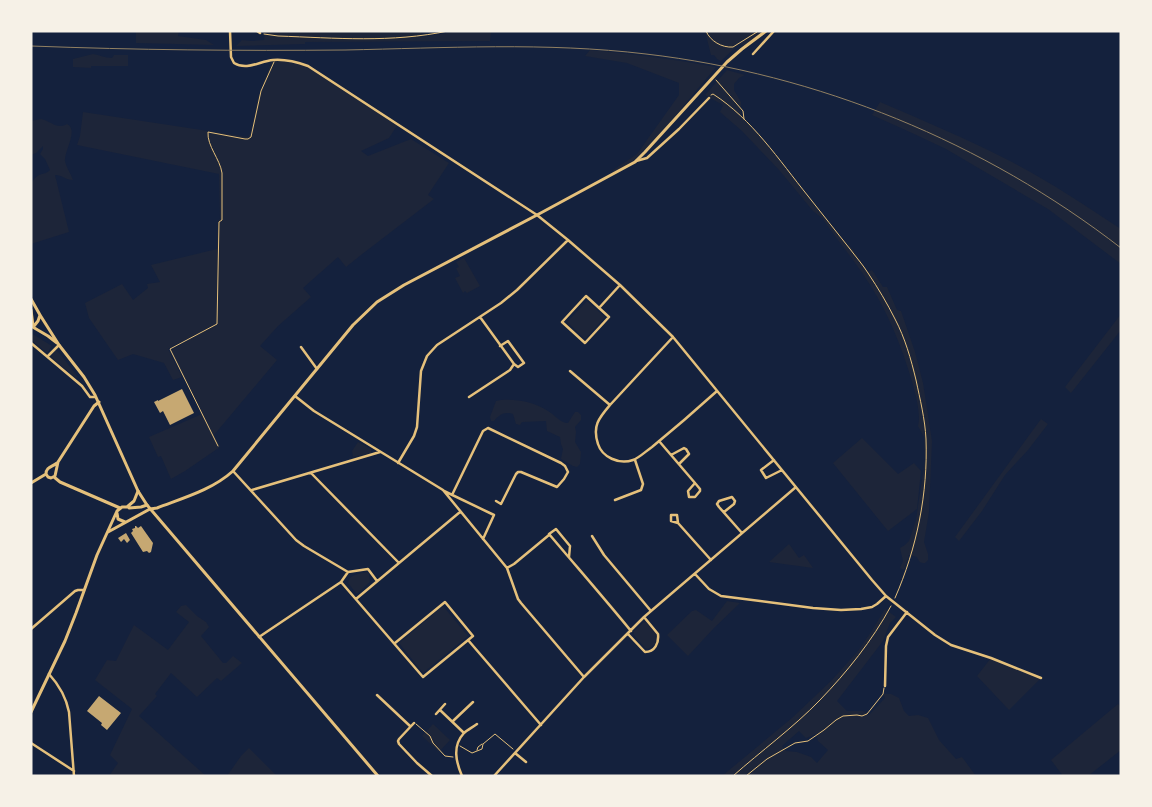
<svg xmlns="http://www.w3.org/2000/svg" width="1152" height="807" viewBox="0 0 1152 807" font-family="'Space Grotesk',sans-serif">
<rect width="100%" height="100%" fill="#14213d"/>
<path fill="#1d2539" fill-rule="evenodd" d="M136,31H179L178,36L206,40L214,45L136,43Z
M265,31H421L422,37L458,31H491L490,41L305,42V44L236,46L242,40L252,41L264,40Z
M705,31H764L747,46L739,44L721,61L717,59L714,55H711Z
M590,50C633,54 674,59 716,67L645,152L635,162L612,175L613,170L637,154L679,95V83L627,63L585,56Z
M93,54C100,55 105,58 112,58L114,55H128V66H91V68L73,67V59Z
M276,60L308,66L398,124L389,138L361,151L368,156L411,139L449,163L428,195L434,199L361,255L346,267L338,257L303,288L311,297L278,326L260,346L277,360L214,435L220,447L185,471L171,479L161,456L158,457L149,437L202,414L171,350L189,340L187,339L168,349L182,377L173,380L164,363L133,354L118,360L89,318L85,303L122,284L133,300L148,288L147,284L160,282L151,265L217,249L218,221L220,219L219,174L77,145L80,136L83,112L248,137L251,132L258,98L271,63Z
M727,70L745,75L739,78L734,84V90L741,102V117L761,137L823,215L848,245L852,248L868,272L872,270L883,287H887L897,310L901,311L915,352L923,383L932,441L929,512L924,542L928,554V560L925,563C920,563 919,562 917,557L909,555L904,570L900,568L903,561L900,548L905,545L909,541L916,520L919,499L925,460L924,437L918,426C921,415 916,396 913,385C902,346 886,307 863,274C850,255 835,237 822,218L813,211L780,171L742,131L720,112L723,105L705,95Z
M880,102C922,120 965,138 1006,159C1046,179 1083,204 1121,229V264L1048,209L946,149L912,133L872,115Z
M41,119C51,121 57,130 67,124C79,130 64,151 65,161C66,167 71,174 73,180C66,180 62,175 55,175L69,232L31,244V184C39,170 43,177 50,170L45,159L40,154L43,149V146L36,153L31,155V121Z
M464,258L480,286L467,293L465,291L463,293L455,278L460,276L456,268L459,267L456,262Z
M587,301L605,317L585,339L567,322Z
M1121,314V330L1071,393L1065,387Z
M31,333L52,346L47,353L31,340Z
M55,351H57L60,354L78,377L76,378L51,357Z
M501,400C517,399 534,402 548,411C555,415 560,423 568,423L575,412H578L581,415V420L575,427L576,432L575,442L581,452L580,464L577,467L573,466L561,459L563,449L561,444L560,437L547,431L546,421L522,422L520,425L516,424L513,414C504,411 499,415 494,421H491L490,417L496,401Z
M1041,419L1048,424L1028,450L1005,475L982,511L959,541L955,537Z
M862,438L898,474L914,463L921,471L917,509L888,531L833,463Z
M358,442L371,449V453L353,457L352,451Z
M789,544L799,558L804,555L813,568L769,562Z
M367,572L369,574L370,582L358,593H356L348,583C349,574 359,574 367,572Z
M727,601L740,603L714,628L688,656L667,635L692,611L696,610L712,621Z
M186,605L197,616L206,622L209,627L201,636L223,663H226L233,656L242,663L221,681L217,678L197,697L171,673L155,694L157,696L139,716L206,776H109L118,763L110,755L132,709L95,680L107,660L116,661L134,625L168,650L189,622L176,612L181,606Z
M443,606L468,636L423,673L399,643Z
M885,609L896,617L890,623L883,641L837,701L847,711H863L869,715L885,698L883,694H891L899,698L904,711L909,716L918,715L928,718L939,740L956,759L962,757L976,776H722L792,718L832,680L858,651L871,632ZM799,731L806,738L816,734L818,741L828,750L817,763L811,757L797,752L786,751L782,746Z
M644,622L647,623L656,633L655,644L648,649L645,648L634,635V631Z
M991,658L1041,678L1009,710L977,676Z
M1118,704L1121,707V750L1088,776H1063L1051,760Z
M433,724L450,740L439,752L422,736Z
M249,748L277,776H227L241,756Z"/>
<path fill="#c6a872" d="M182,389L194,413L170,425L163,411L160,413L154,402L158,400V401Z
M135,526H136L138,528L141,526L153,543L151,552L149,553L147,551L143,552L131,533L133,531L132,529L135,528Z
M126,533L130,540L127,543L124,539L121,542L118,538Z
M99,696L121,713L107,730L101,725L102,723L87,711Z"/>
<g fill="none" stroke-linecap="round" stroke-linejoin="round">
<path stroke="#e5c07b" stroke-width="1" d="M706,31C710,41 722,48 733,47L757,32
M264,34L278,36C335,38 392,43 448,31
M716,80L743,111L744,119
M711,95L713,94C752,119 779,160 808,196C822,214 836,231 850,249C856,257 863,265 868,273C878,288 887,303 895,319C905,338 911,359 916,380C920,399 925,419 926,439C928,493 917,548 895,598
M218,446L170,349L217,324L219,222L222,220V173C220,159 207,146 208,132L245,139H248L251,137L261,91L274,62
M416,724L430,736L433,743L445,756L453,757
M460,746L472,753L482,749L483,744L495,734L513,749
M477,750L478,747L482,744
M733,776C761,751 793,728 820,700C847,672 872,641 891,606
M746,776L767,759L795,743L808,741L824,730L836,720L843,716L857,715L862,716L867,714L883,694L884,688"/>
<path stroke="#e5c07b" stroke-width="2.5" d="M230,31L231,57L234,63C247,71 260,61 273,60C285,59 297,62 308,66L537,215L568,240L620,285L673,337L872,580L886,596L935,635L951,645L991,658L1041,678
M257,31L260,33
M753,54L774,31
M636,161L647,158L679,129L709,98
M586,296L609,317L585,343L562,322Z
M599,308L620,285
M673,337L610,405C599,418 592,426 598,444C602,457 619,465 633,460C639,458 646,451 652,447C674,429 696,410 717,391
M31,343L82,386L90,397H95
M500,346L508,341L524,363L518,367L514,364
M301,347L317,369
M48,356L59,345
M570,371L610,405
M295,396L314,411L443,490L507,568L518,599L521,603L584,677
M469,397L510,370L514,364L480,317
M659,441L695,483L700,489V491L695,497H689L688,491L695,483
M671,455L684,448L686,449L689,454L679,464
M774,460L761,470L766,478L782,470
M398,463L414,436L417,427L421,371L427,356L437,345L501,303L517,290L568,240
M233,471L296,540L304,546L348,572
M311,473L399,563
M252,490L380,452
M444,491L494,515L483,539
M452,495L483,431L488,428L561,463L565,466L568,472L564,479L557,487L521,472H518L516,474L501,504L496,501
M615,500L641,490L643,484L635,460
M724,512L734,504L735,501L732,497L719,501L717,504L719,507L742,533
M678,523L677,515H671V521L678,523L711,560
M592,536L604,555L651,611
M569,557L570,546L556,529L549,534C576,566 604,598 631,631
M507,568L514,564L549,535
M695,574L709,589L721,596L813,608L841,610L861,609L872,607L877,604L886,596
M341,582L423,677L473,636L445,602L395,643
M356,599L460,512
M31,629L75,591L78,590H84
M628,634L645,652C655,652 659,643 658,634L644,617
M259,637L341,582L348,572L368,569L377,581
M468,640L541,725
M49,674C60,686 66,697 69,712L74,776
M885,686L886,646L888,637L907,612
M377,695L410,726
M440,710L464,733
M436,714L445,704
M453,721L473,702
M414,723L399,739L398,741L399,744L417,763L432,776
M31,743L74,771
M515,753L526,762
M462,776C456,762 452,746 464,733C467,730 473,727 477,724
M494,776L584,677L644,617L796,487"/>
<path stroke="#e5c07b" stroke-width="3" d="M46,474L48,477L51,478L55,476L58,462L94,406L99,402
M46,474C46,467 52,467 57,463
M54,477L60,482L120,508
M31,483L46,474
M129,508L141,507L147,505
M117,513L118,519L125,522
M108,532L150,509L157,508C183,498 212,490 233,471L353,325L377,302L404,285L537,215L635,162L645,152L727,62L742,49L766,31
M31,712L65,641L76,613L97,555L117,511L122,507H127L134,501L138,491"/>
<path stroke="#e5c07b" stroke-width="3" d="M31,299L40,315L59,345L84,377L95,395L138,491L147,505L378,776
M31,310L33,326
M31,326L48,336L57,343
M34,326L38,321L40,315"/>
<path stroke="#918062" stroke-width="1" d="M31,46C136,50 240,51 345,50C445,48 546,42 646,54C818,74 984,142 1121,248"/>
</g>
<rect width="1152" height="807" fill="none" stroke="#f6f1e7" stroke-width="65"/>
</svg>
